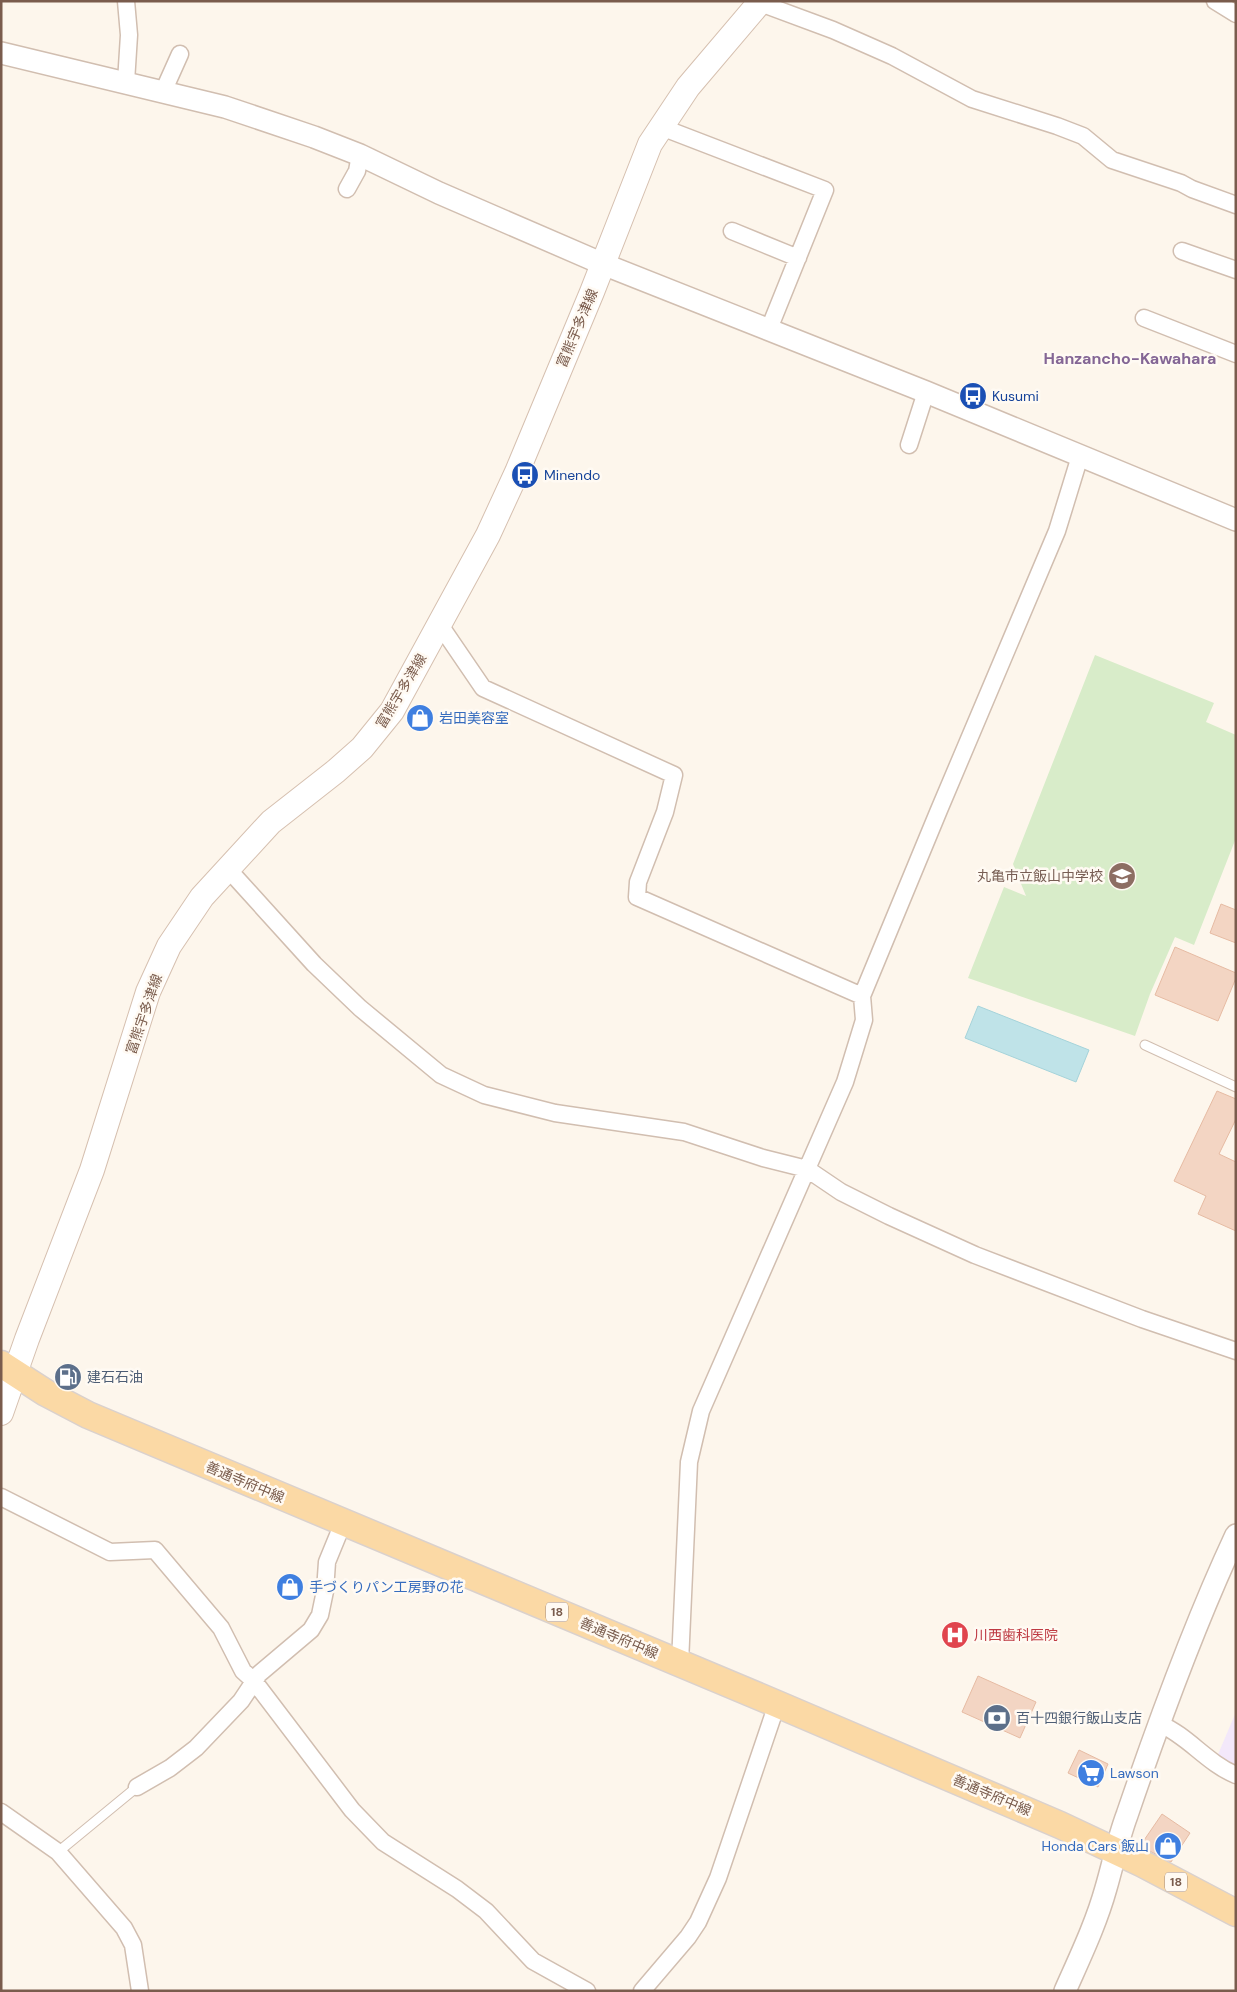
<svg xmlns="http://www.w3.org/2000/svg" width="1237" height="1992" viewBox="0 0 1237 1992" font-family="'DM Sans','Noto Sans JP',sans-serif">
<rect width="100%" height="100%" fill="#fdf6ec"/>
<path fill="#f3e8fa" d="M1236,1712V1769L1216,1759Z"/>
<path fill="#d8ecc9" d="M1095,655L1214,703L1206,722L1236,735V838L1194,945L1175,937L1150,994L1135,1036L968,978L1004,887L1026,896L1013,864Z"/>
<path fill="#bfe3e8" stroke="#a5d3da" d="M978,1006L1089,1050L1076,1082L965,1038Z"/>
<path fill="#f3d5c3" stroke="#e6bba3" d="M1221,904L1236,910V943L1210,933Z
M1175,947L1236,973V978L1218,1021L1155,995Z
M1217,1091L1236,1099V1119L1219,1154L1236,1162V1231L1198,1214L1206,1196L1174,1181Z
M978,1676L1036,1702L1020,1738L962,1712Z
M1079,1750L1108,1764L1098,1787L1068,1773Z
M1162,1814L1190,1833L1171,1862L1140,1846Z"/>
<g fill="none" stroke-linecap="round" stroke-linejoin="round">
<g stroke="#d1beb0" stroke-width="11">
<path id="service" d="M1145,1045L1236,1087
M58,1852L137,1787"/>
</g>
<g stroke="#d1beb0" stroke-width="19">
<path id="minor" d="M126,1L129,35L126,82
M1215,1L1236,14
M760,3L833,30L892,56L972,99L1057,126L1083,136L1112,160L1181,183L1192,189L1236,205
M163,92L180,54
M661,127L825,190L769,329
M347,189L357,171L360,155
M732,231L798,258
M1182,251L1236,270
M1144,318L1236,354
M909,445L926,392
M440,625L483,688L674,775L665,812L638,882L637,897L862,996
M228,869L314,964L360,1008L441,1075L484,1095L555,1113L684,1132L763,1158L807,1169L841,1192L889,1216L975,1255L1142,1319L1236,1351
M1,1497L110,1552L155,1550L221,1628L243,1671L254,1681L352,1810L383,1842L457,1889L486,1911L533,1961L587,1991
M680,1663L689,1462L701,1411L845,1082L864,1020L862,996L939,810L1057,531L1080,456
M1160,1724C1188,1736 1207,1763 1236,1775
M137,1787L170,1768L196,1748L241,1701L259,1674L311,1630L320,1615L325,1591L327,1562L343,1523
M1,1812L58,1852L124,1928L133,1945L140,1991
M642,1991L688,1937L698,1922L718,1878L777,1704"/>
</g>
<g stroke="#d1beb0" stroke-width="24">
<path id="tertiary" d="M1,53L225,107L314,137L360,155L439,193L603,264L926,392L1236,520
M1065,1991C1080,1957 1096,1924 1106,1888C1113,1864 1118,1839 1127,1815C1159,1721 1194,1625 1236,1535"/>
</g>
<g stroke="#d6c0b0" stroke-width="26">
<path id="secondary" d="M1,1413L27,1339L92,1170L148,992L169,946L202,897L271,822L336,771L362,748L392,711L488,535L517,472L592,292L650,144L688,87L761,1"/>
</g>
<g stroke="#dad1cd" stroke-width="29">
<path id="primary" d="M1,1364L46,1393L88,1415L777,1704L1060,1825L1143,1864L1236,1913"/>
</g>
<use href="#service" stroke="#fff" stroke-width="9"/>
<use href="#minor" stroke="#fff" stroke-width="16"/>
<use href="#tertiary" stroke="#fff" stroke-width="21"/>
<use href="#secondary" stroke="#fff" stroke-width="24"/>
<use href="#primary" stroke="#fbd9a5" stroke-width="26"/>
</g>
<defs>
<g id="bus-disc" transform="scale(1.4375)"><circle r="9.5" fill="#1a4fb4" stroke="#fffaf3"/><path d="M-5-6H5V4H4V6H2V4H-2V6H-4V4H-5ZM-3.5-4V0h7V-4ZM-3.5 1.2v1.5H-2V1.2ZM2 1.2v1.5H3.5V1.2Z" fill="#fff"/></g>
<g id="shop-disc" transform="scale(1.4375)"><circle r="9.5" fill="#3f7fe0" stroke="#fffaf3"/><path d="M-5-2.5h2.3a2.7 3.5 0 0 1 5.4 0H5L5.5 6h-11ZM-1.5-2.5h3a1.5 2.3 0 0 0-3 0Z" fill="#fff"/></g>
<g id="school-disc" transform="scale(1.4375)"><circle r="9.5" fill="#8d6e63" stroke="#fffaf3"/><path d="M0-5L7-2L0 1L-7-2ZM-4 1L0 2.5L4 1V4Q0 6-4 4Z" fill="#fff"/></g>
<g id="fuel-disc" transform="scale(1.4375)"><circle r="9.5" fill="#5c6f8a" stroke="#fffaf3"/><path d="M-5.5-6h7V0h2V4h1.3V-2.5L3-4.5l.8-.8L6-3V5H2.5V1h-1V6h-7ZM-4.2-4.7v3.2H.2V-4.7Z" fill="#fff"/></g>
<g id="hospital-disc" transform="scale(1.4375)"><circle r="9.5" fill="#e0444e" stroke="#fffaf3"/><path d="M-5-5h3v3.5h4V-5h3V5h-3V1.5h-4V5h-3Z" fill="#fff"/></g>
<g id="bank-disc" transform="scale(1.4375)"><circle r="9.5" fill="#5c6f8a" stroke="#fffaf3"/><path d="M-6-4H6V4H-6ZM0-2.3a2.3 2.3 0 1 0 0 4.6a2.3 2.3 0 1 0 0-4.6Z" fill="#fff"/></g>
<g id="supermarket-disc" transform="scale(1.4375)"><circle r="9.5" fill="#3f7fe0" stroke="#fffaf3"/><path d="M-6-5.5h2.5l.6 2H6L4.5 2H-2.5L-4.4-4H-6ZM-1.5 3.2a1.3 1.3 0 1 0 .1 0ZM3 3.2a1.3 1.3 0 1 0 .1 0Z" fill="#fff"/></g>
</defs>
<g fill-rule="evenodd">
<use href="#bus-disc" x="973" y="396"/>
<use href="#bus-disc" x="525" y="475"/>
<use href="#shop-disc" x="420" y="718"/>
<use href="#school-disc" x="1122" y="876"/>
<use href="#fuel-disc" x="68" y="1377"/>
<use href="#shop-disc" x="290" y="1587"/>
<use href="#hospital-disc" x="955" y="1635"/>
<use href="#bank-disc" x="997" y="1718"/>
<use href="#supermarket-disc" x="1091" y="1773"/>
<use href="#shop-disc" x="1168" y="1846"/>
</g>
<g text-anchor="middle" stroke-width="5" stroke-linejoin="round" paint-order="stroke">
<g fill="#fffaf3" stroke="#a28b7f" stroke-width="1">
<rect x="546" y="1602.5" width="22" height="19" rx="4"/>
<rect x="1165" y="1872.5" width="22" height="19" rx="4"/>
</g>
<g font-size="12" font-weight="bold" fill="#7a5c4d">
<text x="557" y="1616">18</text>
<text x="1176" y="1886">18</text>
</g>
<g font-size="14" fill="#7a5c4d" stroke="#fffaf3">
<text transform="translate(577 328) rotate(-67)" y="5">富熊宇多津線</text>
<text transform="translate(401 691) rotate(-59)" y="5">富熊宇多津線</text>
<text transform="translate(144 1014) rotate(-71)" y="5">富熊宇多津線</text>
<text transform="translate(245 1482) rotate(23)" y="5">善通寺府中線</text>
<text transform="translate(619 1638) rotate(23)" y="5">善通寺府中線</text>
<text transform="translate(992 1795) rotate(23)" y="5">善通寺府中線</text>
</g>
<g font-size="14" fill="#164399" stroke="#fffaf3" text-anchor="start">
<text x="992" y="401">Kusumi</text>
<text x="544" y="480">Minendo</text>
</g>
<g font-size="14" fill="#366cbe" stroke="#fffaf3" text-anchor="start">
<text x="439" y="723">岩田美容室</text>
<text x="309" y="1592">手づくりパン工房野の花</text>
<text x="1110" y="1778">Lawson</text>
<text x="1149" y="1851" text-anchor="end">Honda Cars 飯山</text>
</g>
<g font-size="14" fill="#785e54" stroke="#fffaf3" text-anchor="end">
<text x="1103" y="881">丸亀市立飯山中学校</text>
</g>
<g font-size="14" fill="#4e5e75" stroke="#fffaf3" text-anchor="start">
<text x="87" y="1382">建石石油</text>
<text x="1016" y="1723">百十四銀行飯山支店</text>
</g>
<g font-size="14" fill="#be3a42" stroke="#fffaf3" text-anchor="start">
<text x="974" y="1640">川西歯科医院</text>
</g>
<g font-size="16" font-weight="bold" fill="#846695" stroke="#fffaf3">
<text x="1130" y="364">Hanzancho-Kawahara</text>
</g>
</g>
<rect width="1237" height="1992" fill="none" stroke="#7a5c4d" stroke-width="5"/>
</svg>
